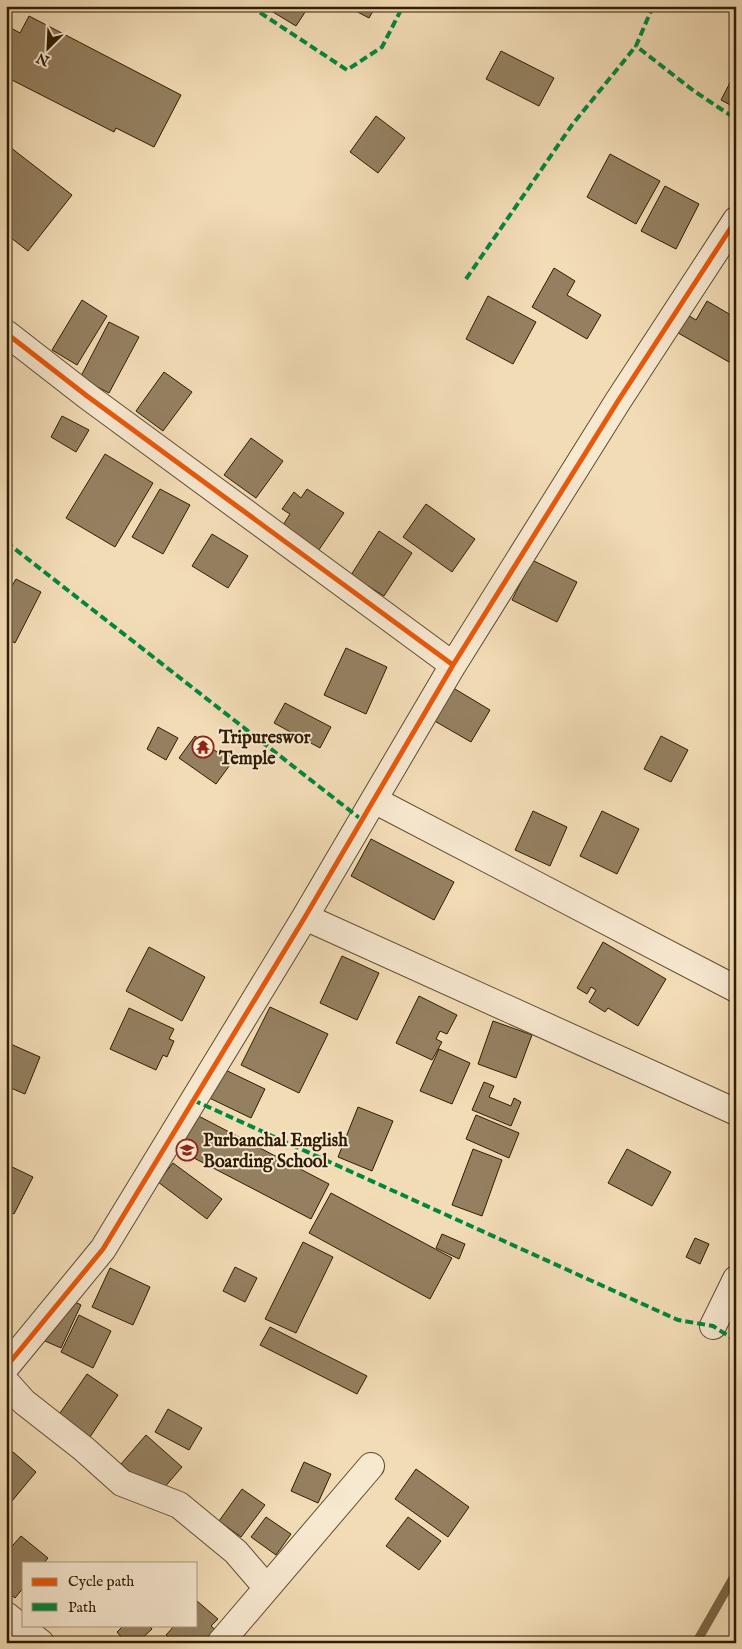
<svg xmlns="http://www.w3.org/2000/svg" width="742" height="1649" viewBox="0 0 742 1649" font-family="'IM FELL English',serif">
<rect width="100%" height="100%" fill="#f2dcb6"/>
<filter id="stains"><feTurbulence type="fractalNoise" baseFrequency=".004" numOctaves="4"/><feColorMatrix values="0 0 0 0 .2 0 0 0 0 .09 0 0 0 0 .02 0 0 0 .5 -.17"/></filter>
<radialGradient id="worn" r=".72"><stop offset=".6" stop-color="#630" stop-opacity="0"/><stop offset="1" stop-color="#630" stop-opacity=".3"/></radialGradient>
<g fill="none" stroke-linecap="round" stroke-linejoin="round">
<path stroke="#7c694a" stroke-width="9" d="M696,1643L736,1573"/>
</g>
<path fill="#948060" stroke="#2f1d03" d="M263,6H309L296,26Z
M346,6H376L369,18Z
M29,16L181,95L154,147L116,128L114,132L6,77V37L11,28L20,33Z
M501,51L554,78L539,106L486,79Z
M736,71V108L721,100Z
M376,116L405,138L378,173L350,152Z
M6,144L72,195L28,251L6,234Z
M610,154L660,181L636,224L587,197Z
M665,186L699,204L676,249L641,231Z
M554,268L575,281L567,295L601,315L587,339L532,307Z
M488,296L536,322L513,364L466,339Z
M82,300L107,316L77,365L52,350Z
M707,301L736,318V366L666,326L676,308L696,320Z
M109,322L139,337L109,393L80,378Z
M164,372L192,392L163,431L136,411Z
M62,416L89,430L76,452L51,437Z
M251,438L283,461L256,498L224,475Z
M105,454L153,483L115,547L66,518Z
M160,489L190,505L163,554L132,537Z
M307,489L344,513L314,557L278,533L290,514L282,509L294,492L301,498Z
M426,504L475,539L452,572L403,537Z
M379,531L412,553L384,596L351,575Z
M212,534L248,556L228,588L192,566Z
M532,560L577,582L557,622L512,600Z
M16,579L41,592L15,643L6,638V596Z
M346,648L387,667L366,714L324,695Z
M445,683L490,710L471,742L426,716Z
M285,703L331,727L320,748L274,723Z
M158,727L178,738L166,760L147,749Z
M195,736L217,752L220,748L235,758L216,784L179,758Z
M661,736L688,750L671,782L644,769Z
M533,811L567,827L550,866L515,850Z
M602,811L639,829L617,874L580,856Z
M371,839L454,882L434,920L351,876Z
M603,942L666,979L638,1026L608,1008L605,1012L589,1002L596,990L591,987L587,994L577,988Z
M149,947L205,977L182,1021L126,991Z
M342,956L379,973L357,1020L320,1003Z
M419,996L457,1015L447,1034L440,1031L436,1039L442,1042L432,1060L396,1043Z
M270,1007L328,1034L299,1093L241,1065Z
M129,1008L174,1029L169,1039L174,1041L167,1057L163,1055L156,1070L110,1049Z
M493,1021L532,1035L516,1078L478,1064Z
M6,1042L40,1057L25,1094L6,1086Z
M439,1049L470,1063L452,1104L420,1091Z
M215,1065L265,1089L251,1118L201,1094Z
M484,1082L494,1086L489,1097L511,1106L514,1098L521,1102L511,1126L472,1110Z
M358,1107L393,1121L372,1171L338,1157Z
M187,1110L329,1184L311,1219L169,1145Z
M476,1115L519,1133L509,1158L466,1139Z
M473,1149L502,1160L482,1216L452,1205Z
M627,1149L671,1172L652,1206L608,1183Z
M173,1163L222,1199L207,1219L158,1182Z
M6,1164L33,1177L14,1214L6,1210Z
M331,1193L452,1258L430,1299L309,1233Z
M442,1234L465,1244L459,1259L436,1248Z
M695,1238L709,1244L700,1264L686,1257Z
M303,1242L333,1257L296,1333L265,1319Z
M235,1267L257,1278L245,1302L223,1291Z
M110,1268L150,1287L133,1325L92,1307Z
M66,1297L81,1305L61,1348L45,1341Z
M79,1315L111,1331L93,1368L61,1352Z
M270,1327L367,1376L357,1394L260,1345Z
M87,1374L118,1395L90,1437L58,1416Z
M168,1409L202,1428L189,1450L155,1432Z
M146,1435L182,1467L157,1496L121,1464Z
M13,1452L36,1472L12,1501L6,1496V1460Z
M304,1462L331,1474L318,1503L291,1491Z
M416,1469L469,1507L448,1537L395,1499Z
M242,1489L265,1505L241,1537L219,1521Z
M266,1517L291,1534L276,1555L251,1537Z
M408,1517L441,1541L419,1570L386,1546Z
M21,1536L48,1558L44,1563H24V1587L15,1598L6,1591V1553Z
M197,1601L218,1619L211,1626L219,1633L209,1643H198L197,1641L196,1643H174L166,1635L175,1625H196Z
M124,1625H149L152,1629L137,1643H126L117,1632Z"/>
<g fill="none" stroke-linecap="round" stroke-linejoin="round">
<g stroke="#604d30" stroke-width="28">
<path id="street" d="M6,333L87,396L453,665
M374,800L736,989
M305,917L736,1112
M713,1326L736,1279
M6,1367L103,1249L305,917L453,665L618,401L736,220
M6,1382L24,1402L84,1449L122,1483L179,1505L236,1552L267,1588
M6,1615L41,1643
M220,1643L371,1466"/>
</g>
<use href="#street" stroke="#f7e8d0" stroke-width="26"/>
<path stroke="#00873e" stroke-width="4" stroke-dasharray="8 4" stroke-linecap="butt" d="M250,6L347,70L382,47L403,6
M653,6L636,46L694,91L736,119
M466,279L572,125L636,46
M6,542L362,820
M193,1100L678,1320L713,1326L736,1341"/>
<g stroke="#f7e8d0" stroke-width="8">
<path id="cycleway" d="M6,333L87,396L453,665
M6,1367L103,1249L305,917L453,665L618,401L736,220"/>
</g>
<use href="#cycleway" stroke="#e8590c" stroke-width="5"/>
</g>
<defs>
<g id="temple-ring" transform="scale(1.125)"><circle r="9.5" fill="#f7e8d0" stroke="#8f2418" stroke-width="1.5"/><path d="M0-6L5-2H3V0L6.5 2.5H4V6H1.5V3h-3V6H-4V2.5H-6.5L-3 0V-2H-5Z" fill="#8f2418"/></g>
<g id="school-ring" transform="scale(1.125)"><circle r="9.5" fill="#f7e8d0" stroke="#8f2418" stroke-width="1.5"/><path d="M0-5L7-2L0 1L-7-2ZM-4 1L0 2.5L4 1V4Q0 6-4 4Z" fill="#8f2418"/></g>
</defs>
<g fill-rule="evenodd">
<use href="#temple-ring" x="203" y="747"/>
<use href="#school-ring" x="187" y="1150"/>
</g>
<g text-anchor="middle" stroke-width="4" stroke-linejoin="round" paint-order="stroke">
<g font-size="18" font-weight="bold" fill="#2f1d03" stroke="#f7e8d0" text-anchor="start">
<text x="219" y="743">Tripureswor<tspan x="219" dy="21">Temple</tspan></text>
<text x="203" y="1146">Purbanchal English<tspan x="203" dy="21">Boarding School</tspan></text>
</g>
</g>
<rect width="742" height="1649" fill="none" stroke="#f2dcb6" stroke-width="25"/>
<rect x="8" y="8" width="727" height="1634" fill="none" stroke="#2f1d03" stroke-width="2.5"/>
<rect x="12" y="12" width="717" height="1624" fill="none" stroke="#2f1d03"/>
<rect x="22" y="1562" width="175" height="65" fill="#f7e8d0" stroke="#a7977e"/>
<rect x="32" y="1578" width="25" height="8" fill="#e8590c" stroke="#a7977e"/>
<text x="68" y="1586" font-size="15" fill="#2f1d03">Cycle path</text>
<rect x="32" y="1603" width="25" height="8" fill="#00873e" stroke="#a7977e"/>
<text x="68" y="1612" font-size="15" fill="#2f1d03">Path</text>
<g transform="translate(48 48) rotate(204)" stroke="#f7e8d0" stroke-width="4" paint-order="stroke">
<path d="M0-4L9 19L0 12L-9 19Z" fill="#2f1d03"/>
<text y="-8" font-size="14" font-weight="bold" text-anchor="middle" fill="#2f1d03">N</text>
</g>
<rect width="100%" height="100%" filter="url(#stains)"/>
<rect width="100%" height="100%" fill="url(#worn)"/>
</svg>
